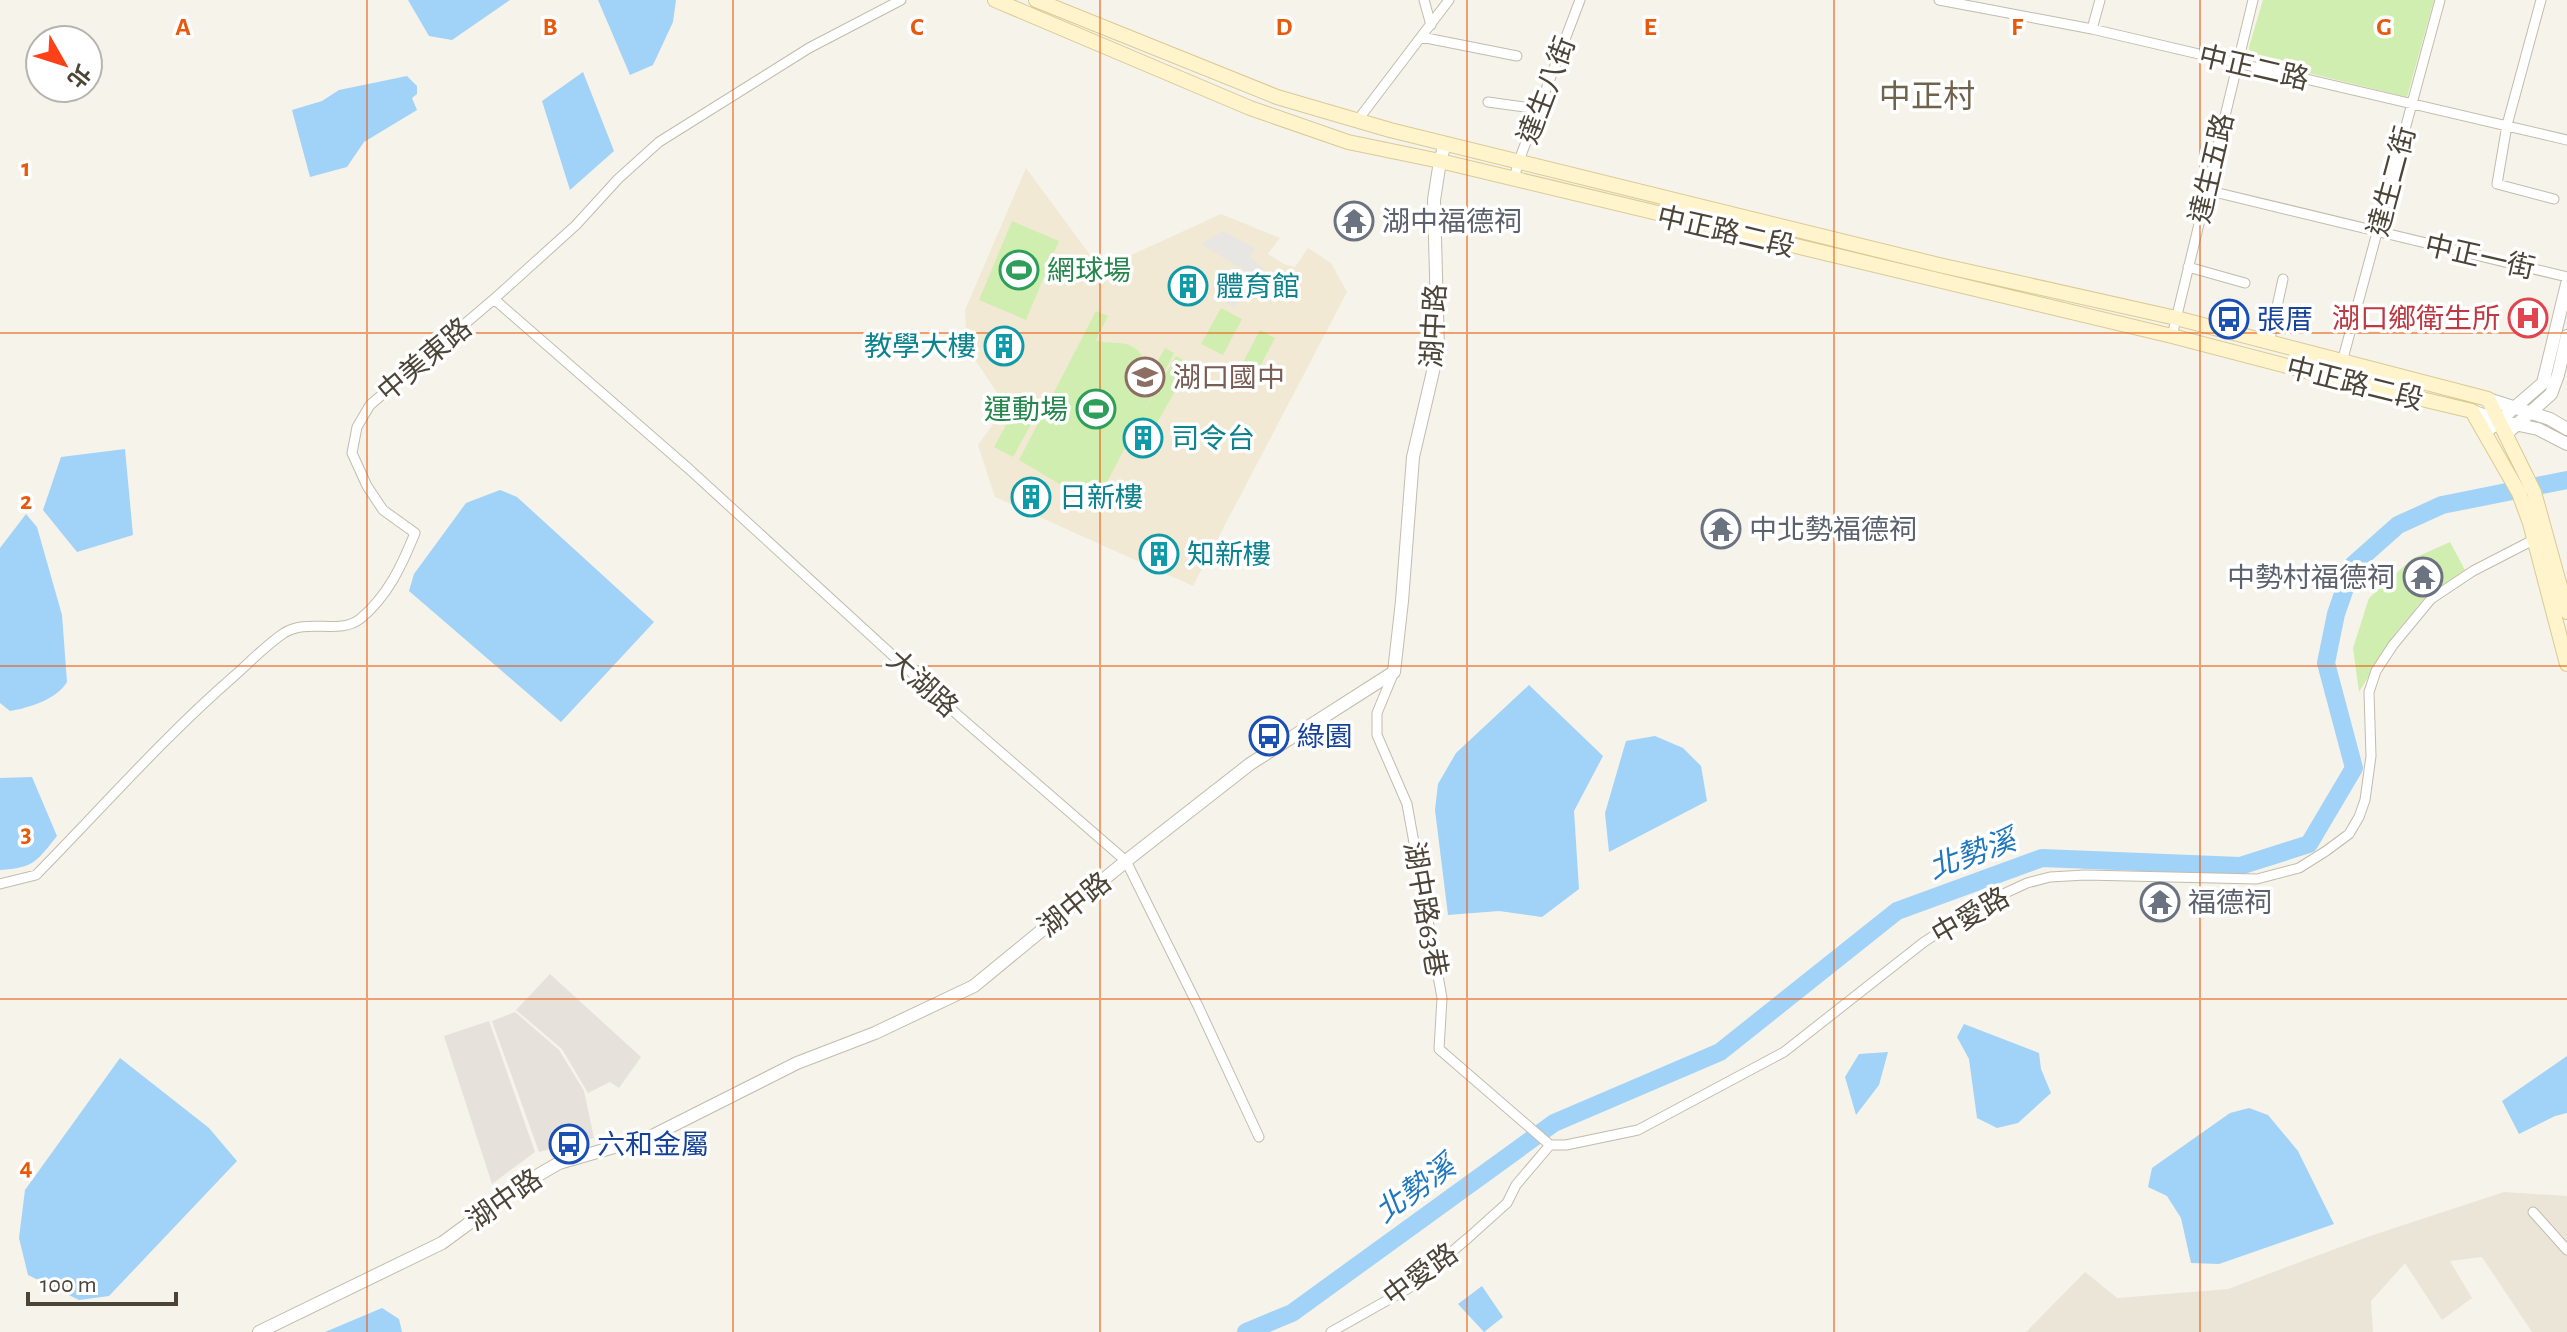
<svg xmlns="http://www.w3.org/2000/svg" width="2567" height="1332" viewBox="0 0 2567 1332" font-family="'Alegreya Sans','Noto Sans TC',sans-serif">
<rect width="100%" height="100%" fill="#f6f3ea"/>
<path fill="#ebe5d8" d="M2504,1192L2567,1196V1332H2532L2482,1257L2450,1261L2472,1298L2442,1320L2405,1263L2371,1301L2373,1332H2026L2085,1272L2117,1298L2228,1289L2370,1236Z"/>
<path fill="#e6e2db" d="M550,974L641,1057L619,1088L610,1082L588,1093L562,1049L516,1010Z
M515,1012L559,1050L584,1091L594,1138L539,1152L492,1021Z
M489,1021L535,1152L492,1184L444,1036Z"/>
<path fill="#f1e9d3" d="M1026,168L1113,286L1127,257L1221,214L1280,238L1268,254L1284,264L1295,267L1308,248L1331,263L1347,292L1193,586L995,497L978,445L1006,406L967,348L965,310Z"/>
<path fill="#d0eeaf" d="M2263,0H2434L2407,97L2251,59L2249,47Z
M1012,221L1059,241L1026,320L979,300Z
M1221,308L1242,319L1223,355L1201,344Z
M1096,311L1108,316L1096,340C1111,346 1127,338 1139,352C1144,357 1145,363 1150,368H1154L1165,348L1174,353L1144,411L1176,356L1190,364L1156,425L1141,417L1095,505L1019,460Z
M1260,330L1275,338L1256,374L1241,366Z
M1015,409L1034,419L1013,457L994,447Z
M2450,542L2465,570L2426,596L2394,635L2359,692L2353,648L2369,598L2412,559Z"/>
<path fill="#e8e6e2" d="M1222,231L1255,248L1250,257L1264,268L1234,308L1224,301L1244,270L1201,244Z"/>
<path fill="#a1d2f8" d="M408,0H510L452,40L429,36Z
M598,0H676L673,22L653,65L630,75Z
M583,72L614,151L570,190L542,101Z
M407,76L417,86V94L412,98L417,110L364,142L347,167L310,177L292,110L322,101L339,90Z
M125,449L133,535L77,552L43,510L61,457Z
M500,490L517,497L654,622L561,722L409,591L414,574L466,503Z
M26,514L37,527L62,615L67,682C57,699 29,708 10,711L0,703V548Z
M1529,685L1603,756L1574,811L1579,889L1542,917L1499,911L1448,915L1435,810L1438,784L1456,753Z
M1655,736L1683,748L1701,766L1707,801L1609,852L1605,813L1626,741Z
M32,777L57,836C37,861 34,868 0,870V778Z
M1964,1024L2039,1053L2041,1069L2051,1093L2018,1123L1997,1128L1977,1118L1969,1059L1957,1037Z
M1888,1052L1879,1085L1856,1115L1845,1077L1859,1054Z
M2567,1056V1113L2555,1116L2519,1134L2502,1101Z
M120,1058L209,1128L237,1161L109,1296L79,1300L28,1275L19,1238L25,1190Z
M2249,1108L2268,1115L2298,1151L2334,1224L2219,1264L2191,1263L2181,1218L2167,1196L2148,1187L2152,1168L2230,1113Z
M1482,1286L1503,1317L1484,1332L1458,1304Z
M382,1308L399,1319L402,1332H325Z"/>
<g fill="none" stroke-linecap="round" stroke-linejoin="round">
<path stroke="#a1d2f8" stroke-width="18" d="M1246,1332L1292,1313L1554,1123L1720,1052L1897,911L2042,858L2240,866L2309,844L2354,768L2326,663L2336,614L2353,565L2398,525L2442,505L2567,480"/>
<g stroke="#c3bcab" stroke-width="11">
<path id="minor" d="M1424,0L1431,25
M1939,0L2092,29L2567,140
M2541,0L2507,125L2497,184L2554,199
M2092,29L2100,0
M1421,37L1517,56
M1488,102L1539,109
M1357,121L1449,0
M1514,180L1518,163L1580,0
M2206,190L2567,277
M2188,267L2245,283
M494,299L689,469L960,717L1126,861L1198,1006L1259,1137
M2172,336L2253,0
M2269,343L2283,279
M2342,362L2440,0
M1394,672L1377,713V735L1407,804L1442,998L1439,1049L1550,1145
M0,884L36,875C101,809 163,738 233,677C250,662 266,645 284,633C308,618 339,635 360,619C388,596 402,565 415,533L383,510L367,486L352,453L357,427L370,405L494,299L576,225L618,179L659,142L809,48L901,0
M2533,1212L2567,1250
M1331,1332L1409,1288L1468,1238L1507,1203L1516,1185L1550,1145H1566L1638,1130L1784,1052L1924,942L1986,902L2027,883L2050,877L2085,875L2257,879L2299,868L2326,851L2349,834L2359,817L2365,800L2371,756L2369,692L2376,671L2393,645L2431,599L2473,571L2537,538"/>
</g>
<g stroke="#c3bcab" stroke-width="14">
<path id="tertiary" d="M2488,399L2550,419L2567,429
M2472,411L2500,421L2538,429L2567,444
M2485,433L2543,383L2567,284
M2505,435L2551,394L2558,375L2567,336
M259,1332L442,1243L521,1185L559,1163L652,1136L797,1063L875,1033L974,986L1131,857L1250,764L1394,672L1402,601L1413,457L1438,350L1434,200L1440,161L1445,144"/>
</g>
<g stroke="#dbca95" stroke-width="16">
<path id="secondary" d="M995,0L1250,108L1348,142L1440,161L2172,336L2333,378L2472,411L2519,493L2530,523L2567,664
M1036,0L1277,97L1390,130L1939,265L2176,318L2488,399L2534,492L2567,612"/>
</g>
<use href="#minor" stroke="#fff" stroke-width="9"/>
<use href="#tertiary" stroke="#fff" stroke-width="12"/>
<use href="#secondary" stroke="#fff4cc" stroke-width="14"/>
</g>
<path fill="none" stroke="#e8590c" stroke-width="2" stroke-opacity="0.55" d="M367,0V1332M733,0V1332M1100,0V1332M1467,0V1332M1834,0V1332M2200,0V1332M0,333H2567M0,666H2567M0,999H2567"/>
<defs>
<g id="temple-ring" transform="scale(2)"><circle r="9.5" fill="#fff" stroke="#6b7280" stroke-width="1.5"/><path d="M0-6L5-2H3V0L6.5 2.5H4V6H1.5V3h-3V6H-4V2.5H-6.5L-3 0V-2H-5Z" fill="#6b7280"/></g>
<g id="stadium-ring" transform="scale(2)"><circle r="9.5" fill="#fff" stroke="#2e9e5b" stroke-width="1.5"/><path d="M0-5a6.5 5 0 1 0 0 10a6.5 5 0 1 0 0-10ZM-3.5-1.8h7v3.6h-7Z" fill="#2e9e5b"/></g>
<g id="building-ring" transform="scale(2)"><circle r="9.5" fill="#fff" stroke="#0f9aa8" stroke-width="1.5"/><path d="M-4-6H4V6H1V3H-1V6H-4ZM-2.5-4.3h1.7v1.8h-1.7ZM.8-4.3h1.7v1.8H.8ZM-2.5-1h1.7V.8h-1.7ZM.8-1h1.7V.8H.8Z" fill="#0f9aa8"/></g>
<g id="hospital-ring" transform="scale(2)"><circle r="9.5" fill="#fff" stroke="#e0444e" stroke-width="1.5"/><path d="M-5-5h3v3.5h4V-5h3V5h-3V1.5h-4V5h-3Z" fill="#e0444e"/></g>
<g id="bus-ring" transform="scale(2)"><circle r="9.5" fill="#fff" stroke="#1a4fb4" stroke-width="1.5"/><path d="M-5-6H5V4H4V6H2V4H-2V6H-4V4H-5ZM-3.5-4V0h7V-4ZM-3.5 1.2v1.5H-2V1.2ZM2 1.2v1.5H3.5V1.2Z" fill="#1a4fb4"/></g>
<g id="school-ring" transform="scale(2)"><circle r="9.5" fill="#fff" stroke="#8d6e63" stroke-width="1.5"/><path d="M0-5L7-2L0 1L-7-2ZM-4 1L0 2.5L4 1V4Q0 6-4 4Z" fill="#8d6e63"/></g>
</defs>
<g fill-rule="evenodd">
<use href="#temple-ring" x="1354" y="221"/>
<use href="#stadium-ring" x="1019" y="270"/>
<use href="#building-ring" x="1188" y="286"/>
<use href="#hospital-ring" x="2528" y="318"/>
<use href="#bus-ring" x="2229" y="319"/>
<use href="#building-ring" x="1004" y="346"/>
<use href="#school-ring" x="1145" y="377"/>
<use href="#stadium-ring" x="1096" y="409"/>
<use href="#building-ring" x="1143" y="438"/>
<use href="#building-ring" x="1031" y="497"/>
<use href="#temple-ring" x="1721" y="529"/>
<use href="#building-ring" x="1159" y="554"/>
<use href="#temple-ring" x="2423" y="577"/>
<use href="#bus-ring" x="1269" y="736"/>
<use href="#temple-ring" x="2160" y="902"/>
<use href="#bus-ring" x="569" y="1144"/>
</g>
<g text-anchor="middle" stroke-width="7" stroke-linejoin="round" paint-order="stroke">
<g font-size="28" fill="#4c4437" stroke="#fff">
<text transform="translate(2254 67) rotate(13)" y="10">中正二路</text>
<text transform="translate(1546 90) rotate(-69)" y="10">達生八街</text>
<text transform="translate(2211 168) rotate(-77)" y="10">達生五路</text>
<text transform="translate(2391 181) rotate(-75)" y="10">達生二街</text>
<text transform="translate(1726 231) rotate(13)" y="10">中正路二段</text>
<text transform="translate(2480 256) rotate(13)" y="10">中正一街</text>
<text transform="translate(1433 326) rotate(-87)" y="10">湖中路</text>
<text transform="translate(424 359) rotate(-40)" y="10">中美東路</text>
<text transform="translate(2355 383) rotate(14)" y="10">中正路二段</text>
<text transform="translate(923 683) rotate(42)" y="10">大湖路</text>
<text transform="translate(1074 904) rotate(-39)" y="10">湖中路</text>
<text transform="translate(1426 909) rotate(80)" y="10">湖中路63巷</text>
<text transform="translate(1970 915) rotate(-30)" y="10">中愛路</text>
<text transform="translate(504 1199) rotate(-35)" y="10">湖中路</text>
<text transform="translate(1420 1274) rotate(-36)" y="10">中愛路</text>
</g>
<g font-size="28" fill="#5b616d" stroke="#fff" text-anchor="start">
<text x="1382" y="231">湖中福德祠</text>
<text x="1749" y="539">中北勢福德祠</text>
<text x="2395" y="587" text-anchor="end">中勢村福德祠</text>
<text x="2188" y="912">福德祠</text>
</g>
<g font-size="28" fill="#27864d" stroke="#fff" text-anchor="start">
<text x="1047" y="280">網球場</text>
<text x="1068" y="419" text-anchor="end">運動場</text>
</g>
<g font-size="28" fill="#0d838f" stroke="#fff" text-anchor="start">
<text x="1216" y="296">體育館</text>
<text x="976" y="356" text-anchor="end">教學大樓</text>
<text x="1171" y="448">司令台</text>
<text x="1059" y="507">日新樓</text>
<text x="1187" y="564">知新樓</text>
</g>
<g font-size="28" fill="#be3a42" stroke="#fff" text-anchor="end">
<text x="2500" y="328">湖口鄉衛生所</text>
</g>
<g font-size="28" fill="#164399" stroke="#fff" text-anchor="start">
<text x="2257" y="329">張厝</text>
<text x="1297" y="746">綠園</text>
<text x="597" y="1154">六和金屬</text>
</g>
<g font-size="28" fill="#785e54" stroke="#fff" text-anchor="start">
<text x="1173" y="387">湖口國中</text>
</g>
<g font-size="30" font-style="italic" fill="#2177bc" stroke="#fff">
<text transform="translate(1972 854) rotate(-20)" y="10">北勢溪</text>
<text transform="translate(1415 1189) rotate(-36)" y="10">北勢溪</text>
</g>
<g font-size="32" fill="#70634d" stroke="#fff">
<text x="1927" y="107">中正村</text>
</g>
</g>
<g font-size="26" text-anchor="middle" font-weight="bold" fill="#e8590c" stroke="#fff" stroke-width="7" stroke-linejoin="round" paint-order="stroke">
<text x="183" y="35">A</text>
<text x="550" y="35">B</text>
<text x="917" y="35">C</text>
<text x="1284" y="35">D</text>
<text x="1650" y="35">E</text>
<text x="2017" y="35">F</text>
<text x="2384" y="35">G</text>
<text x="26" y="176">1</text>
<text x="26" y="509">2</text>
<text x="26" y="842">3</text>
<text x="26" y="1175">4</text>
</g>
<g transform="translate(64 64) rotate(129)"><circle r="38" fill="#ffffff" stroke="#b7b4af" stroke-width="2"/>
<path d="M0-6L14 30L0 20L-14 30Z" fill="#ff4119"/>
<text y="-12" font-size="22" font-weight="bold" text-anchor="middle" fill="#4c4437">北</text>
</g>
<path d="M28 1292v12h148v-12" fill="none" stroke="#4c4437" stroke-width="4"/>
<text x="40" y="1292" font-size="24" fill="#4c4437" stroke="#ffffff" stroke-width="6" paint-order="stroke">100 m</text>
</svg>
